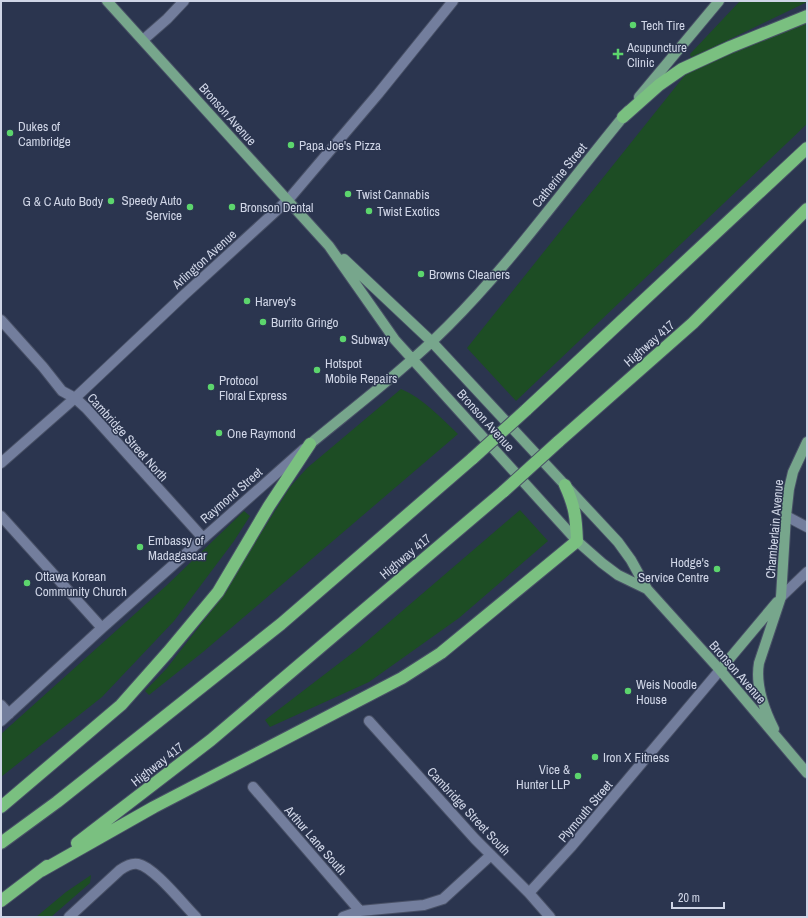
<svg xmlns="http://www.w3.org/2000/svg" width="808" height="918" viewBox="0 0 808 918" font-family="'Archivo Narrow',sans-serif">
<rect width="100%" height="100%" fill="#2b354f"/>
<path fill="#1d4d24" d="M740,1L807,2L691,58L690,54Z
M807,18V124L516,401L467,348L689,70Z
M401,389C424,399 440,417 458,434L203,652L149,695L145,691L167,668L215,606L290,487L307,468L319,458Z
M520,510L548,541L459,618L369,682L270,727L265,720L359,648Z
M244,511L250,516L234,541L174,621L102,697L1,777V734L166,586Z
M91,875L90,883L51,917H36L66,892Z"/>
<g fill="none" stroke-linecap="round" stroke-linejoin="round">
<g stroke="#485066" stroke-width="12">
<path id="minor" d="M143,40L167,19L184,1
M1,320L43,367L62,391L75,398L86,408L203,538
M1,463L75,398L184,295L288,200L378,94L453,1
M1,516L102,628
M786,516L807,527
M781,597L807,572
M1,705L9,714
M1,721L102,628L304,449
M369,721L475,839L529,893L550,917
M253,787L360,911
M529,893L571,847L720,670
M69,917L120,870C126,866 131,863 138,864C154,867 183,904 196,917
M343,917L360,911L424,905L443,899L491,855"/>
</g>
<g stroke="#485066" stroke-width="12">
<path id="major" d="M107,1L329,246L395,340L577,541L602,563L618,575L647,589
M639,97L719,1
M344,259L432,342L618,542L631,560L647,589L720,670L807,773
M310,444C356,406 405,369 448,326C514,260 568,183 628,111
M720,670L777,602
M774,729C764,709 755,686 759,663L781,597L786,516L789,489L793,472L807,442"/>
</g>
<g stroke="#485066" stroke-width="14">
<path id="highway" d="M623,117L659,85L682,69L730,47L807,16
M526,410L807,148
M558,442L693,323L807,209
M1,807L121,705L168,652L218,592L269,506L310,444
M1,843L57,802L281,624L473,458
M77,843L211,740L504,491
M41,871L154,807L402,678L441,653L577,541C576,517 575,507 565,485
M1,901L47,866"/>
</g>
<use href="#minor" stroke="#737e9d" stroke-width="10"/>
<use href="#major" stroke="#77a68c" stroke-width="10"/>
<use href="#highway" stroke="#7ac080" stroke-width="12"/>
<g stroke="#485066" stroke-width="14" stroke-linecap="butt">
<path id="highway-bridge" d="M473,458L526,410
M504,491L558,442"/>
</g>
<use href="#highway-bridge" stroke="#7ac080" stroke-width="12"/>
</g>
<g fill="#5cd56d" stroke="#2b354f" stroke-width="1.5">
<circle cx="633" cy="25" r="4"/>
<path d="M616 48h4v4h4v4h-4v4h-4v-4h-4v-4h4z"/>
<circle cx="10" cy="133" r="4"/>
<circle cx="291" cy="145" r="4"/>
<circle cx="348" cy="194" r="4"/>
<circle cx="111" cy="201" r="4"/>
<circle cx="190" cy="207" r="4"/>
<circle cx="232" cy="207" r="4"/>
<circle cx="369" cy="211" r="4"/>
<circle cx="421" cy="274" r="4"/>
<circle cx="247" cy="301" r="4"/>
<circle cx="263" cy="322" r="4"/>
<circle cx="343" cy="339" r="4"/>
<circle cx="317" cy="370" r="4"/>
<circle cx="211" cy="387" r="4"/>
<circle cx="219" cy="433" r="4"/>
<circle cx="140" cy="547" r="4"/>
<circle cx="717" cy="569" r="4"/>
<circle cx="27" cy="583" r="4"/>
<circle cx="628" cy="691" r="4"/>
<circle cx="595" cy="757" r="4"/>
<circle cx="578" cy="776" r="4"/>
</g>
<g text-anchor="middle" stroke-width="3" stroke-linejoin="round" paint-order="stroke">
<g font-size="13" fill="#cfd5e6" stroke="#2b354f" text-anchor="start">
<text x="641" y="30">Tech Tire</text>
<text x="627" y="52">Acupuncture<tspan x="627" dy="15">Clinic</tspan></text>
<text x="18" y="131">Dukes of<tspan x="18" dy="15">Cambridge</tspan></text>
<text x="299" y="150">Papa Joe's Pizza</text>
<text x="356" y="199">Twist Cannabis</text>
<text x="182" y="205" text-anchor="end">Speedy Auto<tspan x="182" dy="15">Service</tspan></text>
<text x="103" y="206" text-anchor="end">G &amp; C Auto Body</text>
<text x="240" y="212">Bronson Dental</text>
<text x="377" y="216">Twist Exotics</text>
<text x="429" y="279">Browns Cleaners</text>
<text x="255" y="306">Harvey's</text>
<text x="271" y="327">Burrito Gringo</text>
<text x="351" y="344">Subway</text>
<text x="325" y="368">Hotspot<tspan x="325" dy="15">Mobile Repairs</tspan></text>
<text x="219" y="385">Protocol<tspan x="219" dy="15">Floral Express</tspan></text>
<text x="227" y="438">One Raymond</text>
<text x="148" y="545">Embassy of<tspan x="148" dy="15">Madagascar</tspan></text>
<text x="709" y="567" text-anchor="end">Hodge's<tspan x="709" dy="15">Service Centre</tspan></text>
<text x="35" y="581">Ottawa Korean<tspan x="35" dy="15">Community Church</tspan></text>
<text x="636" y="689">Weis Noodle<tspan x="636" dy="15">House</tspan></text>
<text x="603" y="762">Iron X Fitness</text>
<text x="570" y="774" text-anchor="end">Vice &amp;<tspan x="570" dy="15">Hunter LLP</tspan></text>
</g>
<g font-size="13" fill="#cfd5e6" stroke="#2b354f">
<text transform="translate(228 114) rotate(48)" y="5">Bronson Avenue</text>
<text transform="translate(559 175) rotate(-51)" y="5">Catherine Street</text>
<text transform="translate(204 259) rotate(-42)" y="5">Arlington Avenue</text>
<text transform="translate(649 343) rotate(-41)" y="5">Highway 417</text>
<text transform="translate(486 420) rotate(48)" y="5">Bronson Avenue</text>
<text transform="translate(128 437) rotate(48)" y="5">Cambridge Street North</text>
<text transform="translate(231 495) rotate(-41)" y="5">Raymond Street</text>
<text transform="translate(774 529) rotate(-85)" y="5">Chamberlain Avenue</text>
<text transform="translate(405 556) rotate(-40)" y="5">Highway 417</text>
<text transform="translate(738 672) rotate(49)" y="5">Bronson Avenue</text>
<text transform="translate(157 764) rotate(-38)" y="5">Highway 417</text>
<text transform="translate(469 811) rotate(47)" y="5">Cambridge Street South</text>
<text transform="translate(585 811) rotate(-50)" y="5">Plymouth Street</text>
<text transform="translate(316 840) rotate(49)" y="5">Arthur Lane South</text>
</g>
</g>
<rect width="808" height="918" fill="none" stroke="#cfd5e6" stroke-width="4"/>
<path d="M672 902v6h52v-6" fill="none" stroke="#cfd5e6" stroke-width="2"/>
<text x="678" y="902" font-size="12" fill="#cfd5e6" stroke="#2b354f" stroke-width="3" paint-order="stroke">20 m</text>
</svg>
